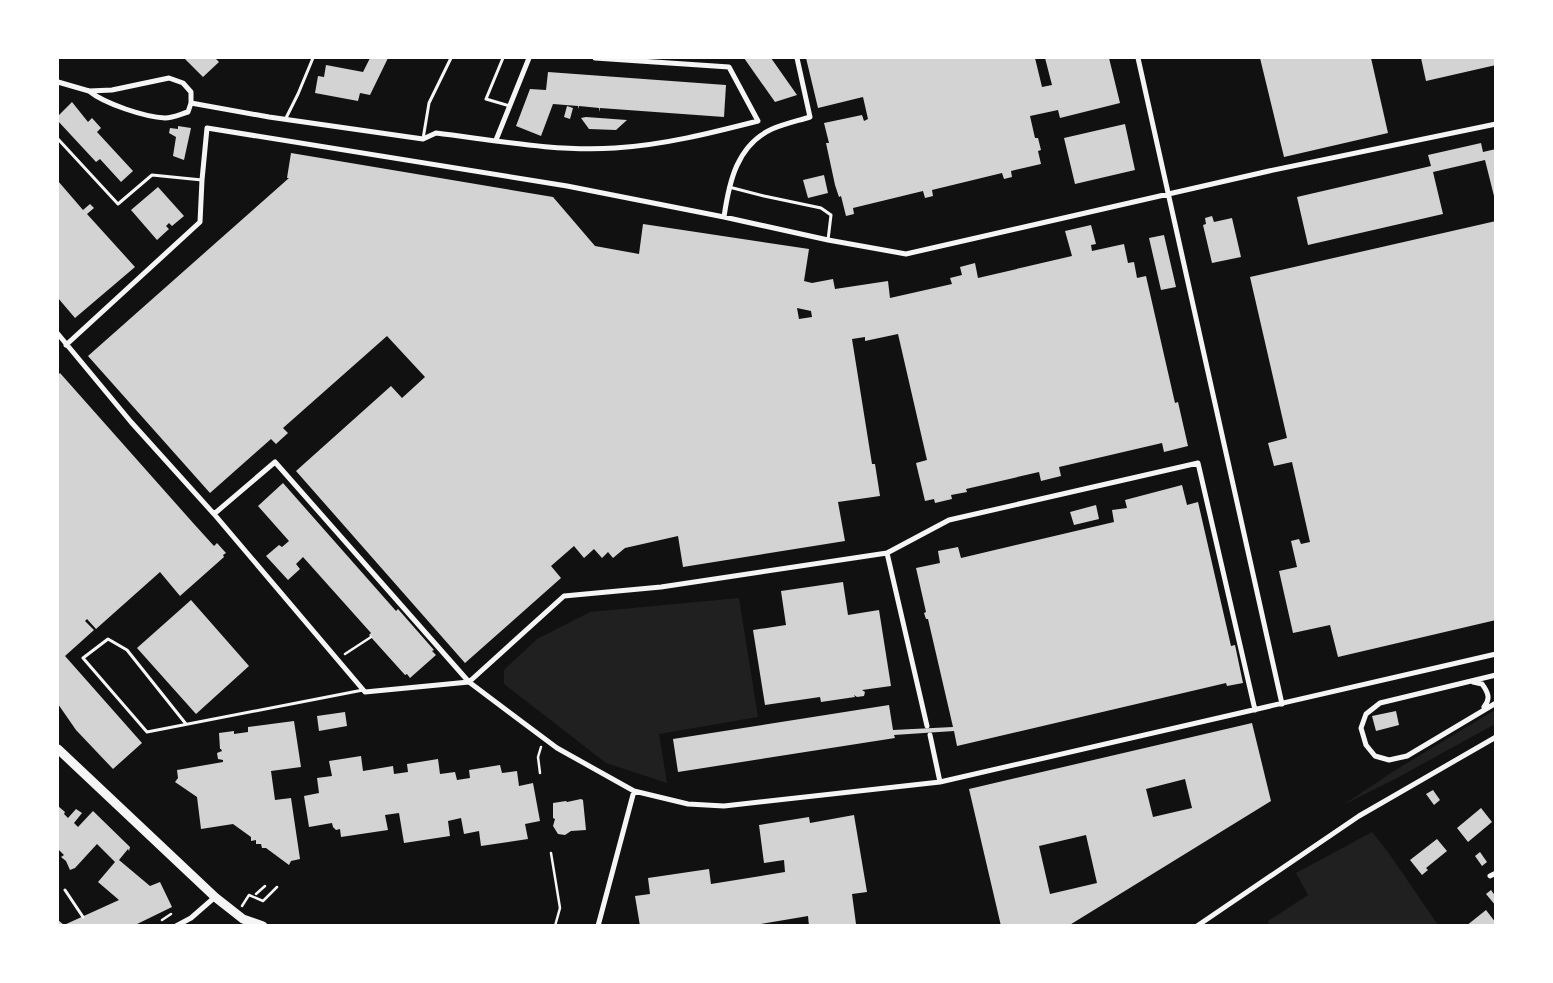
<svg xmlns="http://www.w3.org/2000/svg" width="1553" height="983" viewBox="0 0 1553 983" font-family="Montserrat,sans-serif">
<rect width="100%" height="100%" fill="#111"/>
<path fill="#202020" d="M739,598L758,717L659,734L667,783L606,763L504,684V670L537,639L590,612Z
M1495,710V724L1397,778L1343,805L1394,771Z
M1372,832L1388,852L1438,925H1269L1268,921L1308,895L1296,873Z"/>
<path fill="#d3d3d3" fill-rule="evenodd" d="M184,58H215L219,62L203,77Z
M370,58H388L370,95L360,93L358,101L315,93L318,76L324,77L326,65L363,72Z
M744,58H771L797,95L775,102Z
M806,58H1035L1042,87L1052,85L1045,58H1109L1120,103L1060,118L1058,110L1030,116L1035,138H1038L1041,150L1038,151L1041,164L1011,171L1012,177L1004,179L1002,173L932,190L933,196L925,198L923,191L853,208L854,214L846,216L841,196L839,197L835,185L826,143H829L824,123L862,115L864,121L868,119L863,97L818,108Z
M1260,58H1371L1388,133L1284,157Z
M1421,58H1496V65L1426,81Z
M548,72L726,85L724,117L600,108L599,112V108L579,106L578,109V106L553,104L541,136L516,126L530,89L546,90Z
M72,102L88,122L92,118L101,128L97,132L133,171L121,182L100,159L96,162L58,121V116Z
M567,106L573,108L570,119L564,117Z
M586,117L627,120L616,130L589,129L581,118Z
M1125,124L1135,170L1075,184L1064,138Z
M178,126L191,128L184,160L173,156L176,137L169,133L170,128L178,129Z
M1481,143L1483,152L1496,149V204L1485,160L1433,172L1443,214L1308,245L1297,197L1431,166L1428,155Z
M291,153L553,197L595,246L639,254L643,224L809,249L804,281L812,283L833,279L835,289L888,281L890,298L952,284L950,278L962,275L960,267L975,263L978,278L1072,256L1065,231L1091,225L1096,244L1091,245L1092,251L1124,244L1128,263L1134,262L1137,278L1146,276L1175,403L1178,402L1188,446L1164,452L1162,443L1059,467L1061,476L1041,481L1039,472L966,489L967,492L951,495L952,499L935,503L934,499L925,501L916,463L927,460L898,334L865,341V337L852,339L872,464H875L880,496L838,502L845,541L683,567L678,536L625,548L613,558L608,552L602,558L594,549L584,558L574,546L551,566L561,578L465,663L296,471L391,386L402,398L425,377L387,336L283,428L288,433L276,444L271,439L210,493L88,356L289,178H287ZM797,308L811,311L812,317L799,319Z
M824,175L828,193L808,198L803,180Z
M58,181L83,210L90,204L94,208L87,214L135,267L75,318L58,298Z
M158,187L184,216L172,226L169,223L166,226L169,229L157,240L131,210Z
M1212,216L1214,222L1232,218L1241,257L1212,263L1203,225L1206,224L1205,218Z
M1496,221V620L1338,657L1330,625L1293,633L1279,571L1297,567L1291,541L1299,539L1301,544L1310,542L1292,462L1274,466L1268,443L1287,438L1250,277Z
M1164,235L1176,287L1161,290L1149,238Z
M60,373L194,524L214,546L217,543L226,553L223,555L224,557L180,596L160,572L96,629L87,619L85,621L94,630L65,656L142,743L113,769L76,730L58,704V375Z
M283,483L396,611L398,609L434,650L432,651L436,655L410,678L407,674L405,675L369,635L371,633L303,557L296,564L300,569L288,580L266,556L279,545L282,547L289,541L258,506Z
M1182,485L1187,505L1198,502L1231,646L1235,645L1243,683L1227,686L1226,683L957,746L954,731L894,735L895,738L678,772L673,739L889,705L893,730L953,727L928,619H926L924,613L926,612L916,568L940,563L938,551L958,547L961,558L1114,522L1112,510L1127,508L1125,500Z
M1096,505L1099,519L1074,525L1070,512Z
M843,582L848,615L879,610L891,686L862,690L865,692L864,696L857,697L854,695L855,697L821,702L820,697L765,705L753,630L786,625L781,591Z
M191,600L249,666L196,714L137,648Z
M1396,711L1399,725L1376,731L1372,716Z
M345,712L347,726L319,731L317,716Z
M294,721L301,767L271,771L275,800L291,798L300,859L291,861L289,865L266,848H262L261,844H256V840L251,841V837L233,824L201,829L197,797L175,782L178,778L177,770L223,762V760L218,759L217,753L222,751L221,749H220L219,733L234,731V734L248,732V727Z
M1252,723L1271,801L1068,926H1001L969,789ZM1185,779L1192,808L1153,817L1146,789ZM1086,835L1097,883L1050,894L1039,846Z
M361,756L363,771L393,766L394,774L408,772L407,764L438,759L440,774L455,772L457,780L470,778L469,770L500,765L502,773L517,771L519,786L533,783L540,821L525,824L528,839L481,846L479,831L464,834L461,818L448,821L450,836L404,843L399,813L385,815L388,830L341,837L340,829L336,830L333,827L332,823L309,827L304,796L319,793L317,778L332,776L329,761Z
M1433,790L1440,800L1434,805L1426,794Z
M581,799L583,800L586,830L571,831L565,835L558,834L553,826L555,819L553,818V803L566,801L567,802Z
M58,806L65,812L64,814L68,818L76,809L82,813L74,823L78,827L93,811L130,847L129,851L128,849L119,860L150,886L160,882L172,907L133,926H58V920L64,925L119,900L98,882L115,862L97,844L75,868L70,870L66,861L61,857L64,855L58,849Z
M1481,808L1492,822L1468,842L1457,828Z
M854,815L867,892L852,894L856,924L846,926H809L808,916L749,926H640L635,896L650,894L648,878L709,869L711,884L785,872L784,860L764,863L759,825L809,817L810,823Z
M1437,839L1447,851L1426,868L1428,870L1422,875L1410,860Z
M1480,852L1487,862L1482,866L1475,856Z
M1491,890L1496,897V906L1486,894Z
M1486,910L1496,923V926H1466Z"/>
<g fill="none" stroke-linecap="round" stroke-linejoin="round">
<path stroke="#f5f5f5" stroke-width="2.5" d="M345,654L371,637
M540,773L538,757L541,747
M551,853L560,908L555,926
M256,894L265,886
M242,906L249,895L263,901L277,887
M162,920L171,914"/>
<path stroke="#f5f5f5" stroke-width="3" d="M503,58L486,99L510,106
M286,118L298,94L313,58
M58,139L118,204L152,175L202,180
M423,139L429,103L451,58
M729,187L764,196L821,208L831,215L828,240
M186,724L127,650L108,639L83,658L147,732L363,690
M65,890L83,917"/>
<path stroke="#f5f5f5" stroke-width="5" d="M1138,58L1282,704
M58,82L89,91L112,90L169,78L183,83L191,92V103L188,112C181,114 173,118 165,118C145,117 105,104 89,91
M191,103L269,117L423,139L436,133C494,140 556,152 615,148C664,145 711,133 758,121L729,67L595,58
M496,140L529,58
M724,217C729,182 737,145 772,129C784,124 797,121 810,117L797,58
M58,334L131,422L214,514L365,692L469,682L564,596L661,587L887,553L927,726
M66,345L200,222L202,180L207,128L567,186L724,217L828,240L906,254L1269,171L1496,124
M214,514L275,462L469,682L557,748L634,791L688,804L724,806L940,782L1496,654
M887,553L949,520L1198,463L1255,710
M1496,675L1380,703L1366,714L1361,728L1366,745L1375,756L1389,760L1407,756L1496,703
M1473,682L1482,684C1488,692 1491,699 1484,707
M930,735L940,782
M1490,876L1496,873
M176,926L191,918L215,897
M598,926L634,791
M1197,926L1359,816L1496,737"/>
<path stroke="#f5f5f5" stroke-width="9" d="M58,749L215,897L243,919L263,926"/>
</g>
<rect width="1553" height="983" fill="none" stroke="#ffffff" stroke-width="118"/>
</svg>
